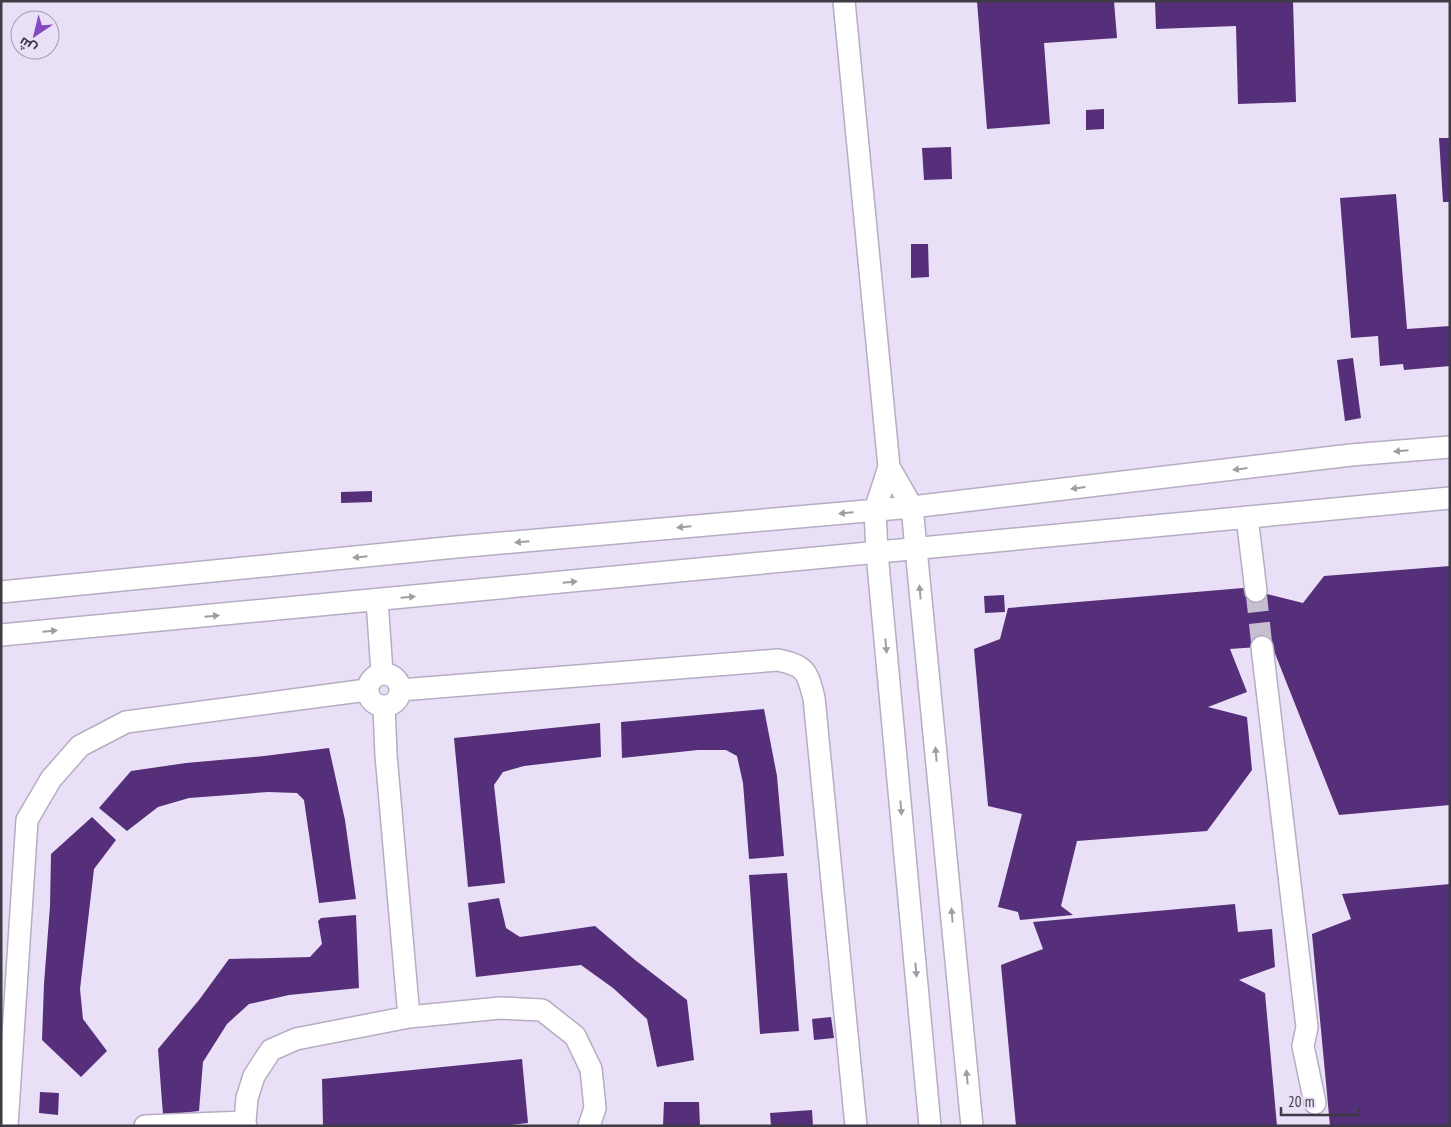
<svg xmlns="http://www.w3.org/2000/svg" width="1451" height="1127" viewBox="0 0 1451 1127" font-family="'PT Sans Narrow',Cairo,sans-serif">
<rect width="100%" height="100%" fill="#e9dff6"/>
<path fill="#552f79" d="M977,1H1114L1117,38L1044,43L1050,124L987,129Z
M1155,1H1293L1296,102L1238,104L1236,26L1156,29Z
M1104,109V129L1086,130V110Z
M1439,138H1450V202H1443Z
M951,147L952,179L924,180L922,148Z
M1396,194L1407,329L1450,326V366L1404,370L1403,364L1380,366L1378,336L1351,338L1340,198Z
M911,244H928L929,277L911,278Z
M1353,358L1361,418L1345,421L1337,360Z
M372,491V502L341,503V492Z
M1450,566V805L1339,815L1272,646L1230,649L1247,692L1208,707L1247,717L1252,770L1207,831L1077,841L1061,906L1073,915L1020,920L1018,912L998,907L1022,814L988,806L974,649L1000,639L1008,608L1243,588L1303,603L1324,576Z
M1004,595L1005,612L985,613L984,596Z
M764,709L777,776L784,856L749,859L743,783L737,756L726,750H698L622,758L621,722Z
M600,723L601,757L524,766L503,772L494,785L505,883L468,887L454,738Z
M329,748L345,820L356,899L319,903L304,800L297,793L268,792L189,798L158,807L127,831L99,808L131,771L186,763L264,756Z
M92,817L116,840L94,869L80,989L83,1019L107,1051L81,1077L42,1040L44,984L50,906L51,854Z
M787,873L799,1031L760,1034L749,875Z
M1450,884V1126H1330L1312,934L1351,919L1342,894Z
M499,898L506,928L520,937L595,926L635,960L687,1000L694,1060L657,1067L647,1019L613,988L581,965L476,977L468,903Z
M1235,904L1238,932L1272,929L1275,967L1239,980L1265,993L1277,1126H1016L1001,965L1043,949L1033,922Z
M356,915L359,988L289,995L249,1004L227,1024L203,1062L199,1111L163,1115L158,1049L199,1000L229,959L310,957L322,944L318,921L321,918Z
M831,1017L834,1038L814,1040L812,1019Z
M522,1059L528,1123L502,1126H323L322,1079Z
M40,1092L59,1093L58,1115L39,1113Z
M664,1102H699L700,1126H663Z
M812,1110L813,1126H771L770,1113Z"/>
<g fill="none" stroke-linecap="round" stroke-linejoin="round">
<path stroke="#c7bed2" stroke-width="21" stroke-dasharray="21 11" stroke-linecap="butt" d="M1256,591L1262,647"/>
<g stroke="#b6adc3" stroke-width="24">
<path id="minor" d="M844,1L889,467L875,510L877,553L930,1126
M889,467L912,507L972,1126
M1247,517L1256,591
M1,592L456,547L912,507L1351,455L1450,447
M377,600L382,673
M1,635L1450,498
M1262,647L1307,1027L1303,1046L1315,1103
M368 690a16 16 0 1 1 32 0a16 16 0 1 1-32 0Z
M400,690L778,660C806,666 807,671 814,698L856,1126
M384,706L386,755L409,1017
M7,1126L27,820L51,779L80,746L126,722L367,690
M145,1126L245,1122
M246,1126L245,1122L247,1098L254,1076L271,1050L296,1039L409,1017L500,1008L542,1010L575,1036L591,1069L595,1108L589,1126"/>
</g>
<use href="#minor" stroke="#fff" stroke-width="21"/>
</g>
<defs><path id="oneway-solid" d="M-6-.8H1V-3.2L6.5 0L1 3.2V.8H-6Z" transform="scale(1.25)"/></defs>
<g fill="#9f9da2">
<use href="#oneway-solid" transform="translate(1401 451) rotate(175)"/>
<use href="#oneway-solid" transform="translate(1240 469) rotate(173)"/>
<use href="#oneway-solid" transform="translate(1078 488) rotate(173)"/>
<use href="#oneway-solid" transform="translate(846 513) rotate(175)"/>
<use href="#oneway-solid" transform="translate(684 527) rotate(175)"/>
<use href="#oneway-solid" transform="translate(522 542) rotate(175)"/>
<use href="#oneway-solid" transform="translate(360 557) rotate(174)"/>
<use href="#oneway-solid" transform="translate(570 582) rotate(-5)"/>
<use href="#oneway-solid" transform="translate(920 592) rotate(-95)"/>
<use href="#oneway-solid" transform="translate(408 597) rotate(-5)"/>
<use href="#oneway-solid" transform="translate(212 616) rotate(-5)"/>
<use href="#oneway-solid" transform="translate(50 631) rotate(-5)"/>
<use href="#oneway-solid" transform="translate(886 646) rotate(85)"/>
<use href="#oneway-solid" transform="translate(936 754) rotate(-95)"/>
<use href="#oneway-solid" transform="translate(901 808) rotate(85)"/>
<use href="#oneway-solid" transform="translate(952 915) rotate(-95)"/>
<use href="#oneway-solid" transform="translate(916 970) rotate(85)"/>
<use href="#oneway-solid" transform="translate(967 1077) rotate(-95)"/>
</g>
<rect width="1451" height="1127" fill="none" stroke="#3f3b44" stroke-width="5"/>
<g transform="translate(35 35) rotate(215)"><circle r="24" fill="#e9dff6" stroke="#a59daf"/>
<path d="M0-4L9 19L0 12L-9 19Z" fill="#8548be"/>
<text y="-8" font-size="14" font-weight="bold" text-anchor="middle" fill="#3f3b44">ش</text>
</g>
<path d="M1281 1107v8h78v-8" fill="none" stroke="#3f3b44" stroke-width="2.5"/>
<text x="1288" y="1107" font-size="15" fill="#3f3b44" stroke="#e9dff6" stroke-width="4" paint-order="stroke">20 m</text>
</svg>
